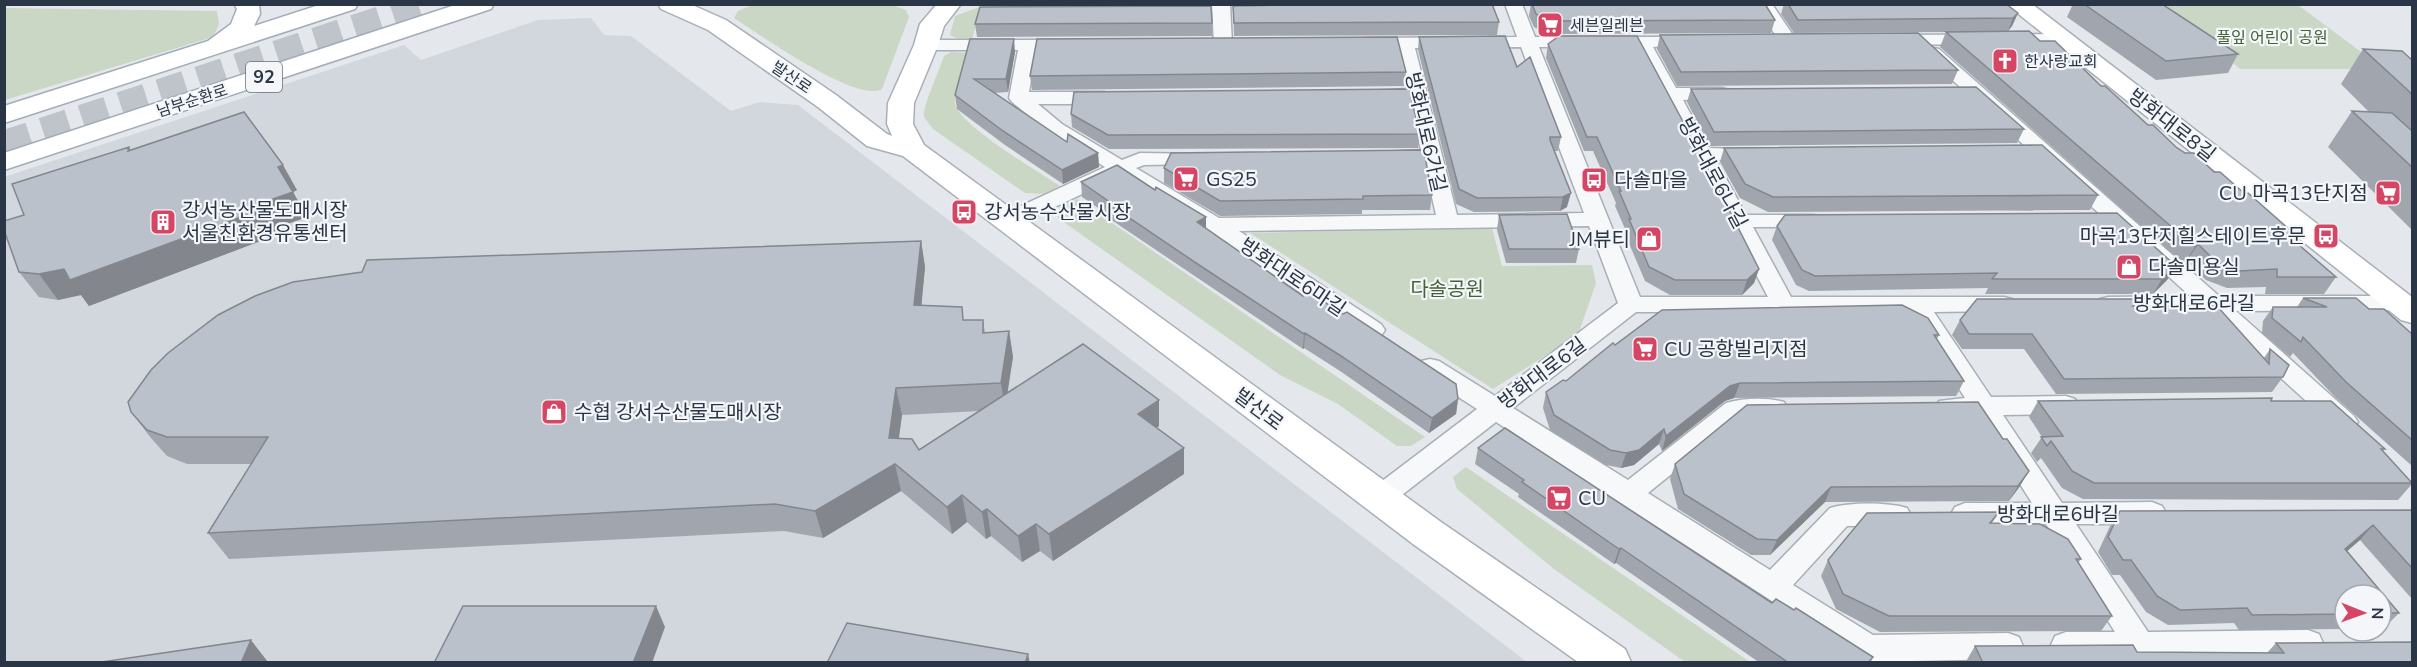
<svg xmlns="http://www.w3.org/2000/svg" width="2417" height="667" viewBox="0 0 2417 667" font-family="'Nunito Sans','Noto Sans KR',sans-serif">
<rect width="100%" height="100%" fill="#e4e8ec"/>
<path fill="#d2d7de" d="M591,18L604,35L631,36L731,111L760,102L798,105L1527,662H5L4,177L404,45L421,60L538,20Z"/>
<path fill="#cad7c4" d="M2166,5H2298L2384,69H2240Z
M750,6H895L906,10L909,17L882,89C857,104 759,34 734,18L738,11Z
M982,6H1209V17L978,18L972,39L956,38L950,35L955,16Z
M5,8L217,11L219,24L213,37L5,100Z
M951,52L968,53C965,64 954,92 955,103C958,125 1039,172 1060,186L1043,194L1025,193L933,129C930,125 926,120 924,117C922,107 940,69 944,56Z
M1077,199L1425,437L1411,446H1397L1338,404L1280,375L1058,218L1060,207Z
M1492,228L1502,266L1592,265L1596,283L1578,335L1493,389L1250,233Z
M1466,467L1750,662H1685L1554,569L1457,489L1453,477Z"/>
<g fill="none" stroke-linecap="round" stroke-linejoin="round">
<path stroke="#bfc4cb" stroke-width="27" stroke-dasharray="27 14" stroke-linecap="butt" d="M4,144L428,4"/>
<g stroke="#a8afb7" stroke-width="3">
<path id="street" d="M1212,4H1230L1232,44L1229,48H1217L1214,44Z
M1505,4H1522L1535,37H1698L1701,41L1698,45L1653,47L1676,88H1722L1729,90L1731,94L1729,98L1683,100L1709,148L1760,150L1763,154L1760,158L1716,160L1746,215H1813L1821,216L1824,221L1821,226L1813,227H1753L1791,297H2004L2012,299L2016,304L2012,309L2004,311L1934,312L1991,397L2066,396L2075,399L2079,405L2075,411L2066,414L2003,415L2062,503L2152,502L2162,506L2166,513L2162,520L2152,524H2076L2148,632L2308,630L2319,634L2323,643L2319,652L2308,656L2066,658L2055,654L2051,645L2055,636L2066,632H2115L2046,524L1965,525L1955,521L1951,514L1955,507L1965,503H2032L1976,415L1948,416L1939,413L1935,407L1939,401L1965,398L1910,312H1636L1513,408L1628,480L1726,403C1743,398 1767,397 1784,402L1788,408L1784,414L1775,417L1741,418L1648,493L1770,570L1830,508C1849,502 1888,502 1907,508L1911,515L1907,522L1897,526H1847L1793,585L1873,635L2008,633L2019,637L2023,646L2019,655L2008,659L1866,662L1496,422L1389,505L1379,508L1369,505L1365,498L1369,491L1477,409L1421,373L1418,367L1421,361L1430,359L1439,361L1495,396L1618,303L1589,226L1239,231L1381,324L1385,330L1381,336L1373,338L1365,336L1207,230L1120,176L1015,226L1007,227L999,226L996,221L999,216L1105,167L1048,132L1012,102L1009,98L1018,50H926L920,49L917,45L920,41L926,40H1074L1077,44L1074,48L1036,50L1029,92H1104L1111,94L1114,98L1111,102L1104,104H1038L1062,124L1122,160L1140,153L1209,154L1212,158L1209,162L1202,164L1144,165L1136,168L1219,218L1436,215L1424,162L1386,160L1383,156L1386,152L1421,150L1409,100L1372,99L1369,95L1372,91L1407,89L1397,48L1361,47L1358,43L1361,39L1367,38L1517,37ZM1521,47L1584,213L1457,215L1415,48ZM1539,47H1636L1768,297H1640Z
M1755,4H1772L1797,41L1794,45H1782Z
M2062,34L2068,35L2071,39L2068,43L1892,45L1886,44L1883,40L1886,36L1892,35Z
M1933,48L1939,49L2219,296H2399L2407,298L2411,303L2407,308L2399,310L2236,311L2354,416L2358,422L2354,428L2345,431L2336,428L2207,311H2108L2100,309L2096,304L2100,299L2108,297L2190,296L1927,57L1924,53L1927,49Z"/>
</g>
<g stroke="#a8afb7" stroke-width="3">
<path id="secondary" d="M658,4H690L726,20L836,95L887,134L892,136L887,124L888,103L914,45L920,24L937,4H961L944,26L938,45L914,103L913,124L924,145L1441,522L1625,649L1631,662H1578L1413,544L903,156L867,146L818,107L708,30L661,9Z
M2006,4H2032L2412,297V323L2401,320Z"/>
</g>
<g stroke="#a2adb9" stroke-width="3">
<path id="primary" d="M234,4H259L260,14L254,26L322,4H358L355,9L4,123V106L208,41L231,24L237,9Z
M458,4H494L491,9L4,170V153Z"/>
</g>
<use href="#street" fill="#f7f8fa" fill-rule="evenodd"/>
<use href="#secondary" fill="#fff" fill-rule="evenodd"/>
<use href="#primary" fill="#fff" fill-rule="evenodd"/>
</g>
<path fill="#a1a6ae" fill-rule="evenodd" d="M1531,4H1765L1775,20L1771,33L1547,34L1534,27L1529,16Z
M1784,4H2006L2018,13L2012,26L2008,31L2040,41L2101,86L2148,125L2176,147L2214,172L2244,193L2299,238L2296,242L2336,277L2324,294H2265L2266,287L2227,288L2206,280L2187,261L2184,264L1940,47L1946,32L1794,33L1781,14Z
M2073,4H2162L2238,54L2228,73L2156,80L2067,17Z
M1233,6L1499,22L1497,35L1234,36Z
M1212,23V36L977,37L975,24Z
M1660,35L1958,70L1952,84L1677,86L1657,49Z
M1419,37L1517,67L1561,137L1558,151H1554L1567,207L1560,211L1474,212L1456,204L1418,50Z
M970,39L1015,52L1008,92L994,93L1067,142L1098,153L1099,167L1063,184L1005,145L957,109L955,95Z
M1548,44L1759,269L1754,283L1742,295H1670L1645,281L1625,234L1626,231L1615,206L1616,203L1593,151H1584L1546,58Z
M2363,49L2412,60V230L2328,147L2352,111L2369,112L2341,84Z
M1406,72L1404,86L1032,90L1030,76Z
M1691,89L2024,129L2017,143L1710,146L1687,102Z
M1071,114L1420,134L1418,148L1109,149L1072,127Z
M129,147L131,150L297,190L293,192L307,217L276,228L279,234L89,306L81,295L58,300L39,297L19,272L24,215Z
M1724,148L2098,195L2090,210L1768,212L1740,198L1720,162Z
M1164,168L1432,195L1430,210H1362V214L1220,216L1164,183Z
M1081,182L1206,228L1303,296L1458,399L1456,414L1429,433L1340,371L1304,348L1303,349L1110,219V216L1082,197Z
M1499,215L1579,249L1576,263H1506L1497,230Z
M1777,226L2176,266L2167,280L2153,294H1985L1988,288L1809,291L1796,285L1772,240Z
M921,241L925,267L921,306L964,320H983L985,333L1009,331L1013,357L1007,393L1159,426L1157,428L1184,448V474L1053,561L1040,551L1022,562L991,536L986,539L967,522L952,534L901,491L823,538L784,531L229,559L208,533L252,464H187L167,456L151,438L131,412ZM980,411L919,450L899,438L902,415Z
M2303,298L2369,309L2412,334V466L2335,397L2293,353L2290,357L2262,333L2263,321L2273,307H2297Z
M2141,299L2137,306L2264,358L2270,349L2283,377L2272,392L2056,394L2024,349H1962L1952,335L1960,320Z
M1939,335L1937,339L1964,381L1956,396L1734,398L1725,401L1662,451L1659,444L1634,465L1621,468L1606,465L1550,430L1543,408L1546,392L1566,381L1615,345Z
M2038,401H2271L2385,449L2383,451L2412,484L2398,500L2083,499L2062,488L2041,458L2037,462L2031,453L2042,437L2029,417Z
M1747,405L2020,486L2009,501L1825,502L1770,555H1751L1678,509L1670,479L1675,464Z
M1478,448L1772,603L1794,610L1873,657L1870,663H1760L1616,563L1614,564L1518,497L1519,494L1475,464Z
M2412,510V599L2360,540L2347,551L2399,613L2384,628H2381V595H2345V629L2239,630L2234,623L2168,625L2146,612L2120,575H2112L2098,552L2110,526L2120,511Z
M1999,512L1992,523L2081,559L2078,563L2112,616L2101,631L1880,632L1836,609L1821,576L1828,560Z
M2276,643L2412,663H1965L1975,646L2137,652L2267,653Z"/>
<path fill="#83878d" d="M2018,13L2012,26L2008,31L2013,18Z
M1014,39L1015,52L1008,92L1006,79Z
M1098,153L1099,167L1063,184L1062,170Z
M283,165L297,190L293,192L307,217L276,228L279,234L89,306L81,295L58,300L39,274L64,269L262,203L278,167Z
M1571,193L1567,207L1560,211L1563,197Z
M1206,217V232L1197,222Z
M921,241L925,267L919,332L914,305Z
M2198,244L2187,261L2184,264L2195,247Z
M2176,266L2167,280L2153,294L2162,279Z
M1759,269L1754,283L1742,295L1747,280Z
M1009,331L1013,357L1005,409L1001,383Z
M1305,333L1304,348L1303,349L1304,334Z
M1740,383L1734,398L1725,401L1662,451L1666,436L1730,386Z
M896,388L902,415L895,464L901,491L823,538L815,511L889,438Z
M1458,399L1456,414L1429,433L1432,418Z
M1159,400V426L1139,441L1138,414Z
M1664,429L1659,444L1634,465L1621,468L1626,453Z
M1184,448V474L1053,561L1049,534Z
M2029,471L2020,486L2009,501L2018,486Z
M1831,487L1825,502L1770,555L1777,540Z
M962,495L967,522L952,534L947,507Z
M987,509L991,536L986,539L982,512Z
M1036,524L1040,551L1022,562L1018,536Z
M2373,525L2360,540L2332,564L2345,549Z
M1621,548L1616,563L1614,564L1619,549Z
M656,606L665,627L652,663H633Z
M251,640L268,662L267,663H241Z
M1028,654L1030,663H1025Z"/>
<path fill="#bbc1ca" stroke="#83878d" stroke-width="1.5" d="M1337,4H1492L1499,22L1234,23L1233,6Z
M1532,4H1765L1775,20L1550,21L1536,14Z
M1788,4H2006L2018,13L2013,18L1798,20Z
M2084,4H2162L2238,54L2166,61Z
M1211,6L1212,23L975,24L980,7Z
M2029,31L2040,41H2055L2101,86H2105L2148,125H2153L2176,147L2185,153H2194L2214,172H2220L2244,193H2248L2299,238L2292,239L2336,277H2277V269L2238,271L2217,263L2198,244L2195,247L1946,32Z
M1918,33L1958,70L1681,72L1660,35Z
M1505,36L1517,67L1530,57L1561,137H1550V140L1571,193L1563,197L1477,198L1459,189L1419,37Z
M1559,36H1637L1708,168L1759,269L1747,280H1675L1649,267L1629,219H1631L1619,191H1621L1597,137H1587L1548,44Z
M1397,37L1406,72L1030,76L1037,39Z
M970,39H1014L1006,79H974L1067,142L1068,134L1098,153L1062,170L1003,131L955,95Z
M2363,49L2402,51L2412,60V94Z
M1976,87L2024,129L1714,132L1691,89Z
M1409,89L1420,134L1108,135L1071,114L1074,92Z
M2352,111L2392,113L2412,131V167Z
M244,112L283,165L278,167L293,192L262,203L265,208L70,280L64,269L39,274L19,272L4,230V221L24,215L12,184L129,147L128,151Z
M2042,145L2098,195L1773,197L1745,184L1724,148Z
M1424,150L1432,195L1363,196V199L1220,201L1164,168L1171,153Z
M1117,165L1155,190L1156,187L1206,217L1197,222L1303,296L1309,292L1343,314L1347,312L1456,384L1458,399L1432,418L1341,356L1305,333L1304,334L1199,265L1109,204L1111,203L1081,182Z
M2117,213L2176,266L2162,279H1992L1997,273L1815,276L1802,270L1777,226L1785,215Z
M1567,214L1579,249H1509L1499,215Z
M921,241L914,305L962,307L963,320H983V333L1009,331L1001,383L896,388L889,438L912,439L919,450L1083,344L1159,400L1138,414L1184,448L1049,534L1036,524L1018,536L987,509L982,512L962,495L947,507L895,464L815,511L775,504L208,533L268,437H167L147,430L131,412L128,402L151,370L168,353L218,315L255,296L293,282L362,272L367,260Z
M2303,298H2356L2369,309H2384L2412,334V440L2346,382L2303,337L2301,342L2272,318L2273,307H2327Z
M1977,299H2141L2133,306H2217L2269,364L2270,349L2289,365L2283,377L2064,379L2032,334H1969L1960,320Z
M1902,305L1928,318L1939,335H1934L1964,381L1740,383L1730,386L1666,436L1664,429L1639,450L1626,453L1610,450L1554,415L1546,392L1563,380L1566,381L1613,343L1615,345L1662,310Z
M2272,398L2271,401H2331L2385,449H2381L2412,483H2094L2072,471L2051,441L2047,446L2041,437L2063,436L2038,401Z
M1978,402L2003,439H2007L2029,471L2018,486L1831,487L1777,540L1757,539L1684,494L1675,464L1747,405Z
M1505,428L1772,603L1776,599L1794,610L1796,608L1873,657L1868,663H1789L1621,548L1619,549L1522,482L1524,480L1478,448Z
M2412,510V568L2373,525L2345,549L2399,613H2381V595H2345V614L2252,615L2247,608L2180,610L2157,596L2131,560H2123L2108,537L2120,511Z
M1999,512L1990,523L2040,524L2068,539L2081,559H2076L2112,616H1889L1843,594L1828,560L1867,513Z
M463,606H656L633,663H434Z
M847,623L1028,654L1025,663H827Z
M251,640L241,663H95Z
M2412,642V663H1983L1975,646L2133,645L2137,652L2284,653L2276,643Z"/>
<defs>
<g id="supermarket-square" transform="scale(1.35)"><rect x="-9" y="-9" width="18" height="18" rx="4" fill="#d54564" stroke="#f4f6f9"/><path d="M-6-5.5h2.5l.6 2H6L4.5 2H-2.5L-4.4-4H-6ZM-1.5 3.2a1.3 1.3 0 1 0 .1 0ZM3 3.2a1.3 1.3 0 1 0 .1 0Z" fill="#fff"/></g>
<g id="church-square" transform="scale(1.35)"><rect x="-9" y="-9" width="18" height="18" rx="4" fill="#d54564" stroke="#f4f6f9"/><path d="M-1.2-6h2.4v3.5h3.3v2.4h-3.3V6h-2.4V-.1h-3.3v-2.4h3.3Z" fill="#fff"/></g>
<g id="bus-square" transform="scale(1.35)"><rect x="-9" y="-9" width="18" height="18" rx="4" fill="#d54564" stroke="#f4f6f9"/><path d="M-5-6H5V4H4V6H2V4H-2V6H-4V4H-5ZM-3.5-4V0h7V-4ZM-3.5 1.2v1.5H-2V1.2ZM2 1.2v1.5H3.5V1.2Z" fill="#fff"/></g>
<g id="building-square" transform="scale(1.35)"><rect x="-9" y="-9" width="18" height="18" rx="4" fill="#d54564" stroke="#f4f6f9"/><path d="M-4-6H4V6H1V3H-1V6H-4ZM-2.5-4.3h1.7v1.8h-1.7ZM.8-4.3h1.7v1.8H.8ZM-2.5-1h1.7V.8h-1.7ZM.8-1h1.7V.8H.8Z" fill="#fff"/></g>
<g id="shop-square" transform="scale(1.35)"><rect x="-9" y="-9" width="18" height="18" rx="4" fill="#d54564" stroke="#f4f6f9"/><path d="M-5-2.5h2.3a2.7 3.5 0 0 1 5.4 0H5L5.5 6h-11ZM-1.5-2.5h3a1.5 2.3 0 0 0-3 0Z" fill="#fff"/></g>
</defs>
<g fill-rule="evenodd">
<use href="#supermarket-square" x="1550" y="25"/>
<use href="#church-square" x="2005" y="61"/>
<use href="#supermarket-square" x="1186" y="179"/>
<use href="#bus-square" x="1594" y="180"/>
<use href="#supermarket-square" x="2388" y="193"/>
<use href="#bus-square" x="964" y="212"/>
<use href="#building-square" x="163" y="222"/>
<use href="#bus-square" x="2326" y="236"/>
<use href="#shop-square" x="1649" y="239"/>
<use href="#shop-square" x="2129" y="267"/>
<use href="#supermarket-square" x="1645" y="349"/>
<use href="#shop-square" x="554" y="412"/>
<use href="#supermarket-square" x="1559" y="498"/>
</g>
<g text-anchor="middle" stroke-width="4.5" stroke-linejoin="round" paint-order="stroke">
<g font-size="16" fill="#2a3646" stroke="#f4f6f9" text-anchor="start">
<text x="1570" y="31">세븐일레븐</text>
<text x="2024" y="67">한사랑교회</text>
</g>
<g font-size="16" fill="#426237" stroke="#f4f6f9">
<text x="2272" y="43">풀잎 어린이 공원</text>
</g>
<g font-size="16" fill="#2a3646" stroke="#f4f6f9">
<text transform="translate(792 77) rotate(34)" y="6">발산로</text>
<text transform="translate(192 100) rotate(-18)" y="6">남부순환로</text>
</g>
<rect fill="#f4f6f9" stroke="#67707c" stroke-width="1.5" x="246" y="62" width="36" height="30" rx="4.5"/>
<g font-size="18" font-weight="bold" fill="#2a3646">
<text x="264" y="83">92</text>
</g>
<g font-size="20" fill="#2a3646" stroke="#f4f6f9">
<text transform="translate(2172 125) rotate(38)" y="7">방화대로8길</text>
<text transform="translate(1426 132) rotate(77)" y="7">방화대로6가길</text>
<text transform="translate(1713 173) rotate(62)" y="7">방화대로6나길</text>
<text transform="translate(1293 277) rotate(34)" y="7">방화대로6마길</text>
<text x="2194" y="310">방화대로6라길</text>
<text transform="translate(1542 373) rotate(-37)" y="7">방화대로6길</text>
<text transform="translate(1259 409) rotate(37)" y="7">발산로</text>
<text x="2058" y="521">방화대로6바길</text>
</g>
<g font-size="20" fill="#2a3646" stroke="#f4f6f9" text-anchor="start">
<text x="1206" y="186">GS25</text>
<text x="1614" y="187">다솔마을</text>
<text x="2368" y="200" text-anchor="end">CU 마곡13단지점</text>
<text x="182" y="217">강서농산물도매시장<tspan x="182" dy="23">서울친환경유통센터</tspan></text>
<text x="984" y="219">강서농수산물시장</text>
<text x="2306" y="243" text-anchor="end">마곡13단지힐스테이트후문</text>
<text x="1630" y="246" text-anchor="end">JM뷰티</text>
<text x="2148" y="274">다솔미용실</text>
<text x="1664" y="356">CU 공항빌리지점</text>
<text x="574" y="419">수협 강서수산물도매시장</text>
<text x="1578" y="505">CU</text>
</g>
<g font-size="20" fill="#426237" stroke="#f4f6f9">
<text x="1447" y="296">다솔공원</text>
</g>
</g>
<rect width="2417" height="667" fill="none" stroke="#2a3646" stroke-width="12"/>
<g transform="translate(2363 613) rotate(91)"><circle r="28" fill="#f4f6f9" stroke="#a3a9b1" stroke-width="1.5"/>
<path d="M0-4.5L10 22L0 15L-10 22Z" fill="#d54564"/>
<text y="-9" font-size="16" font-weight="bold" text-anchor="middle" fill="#2a3646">N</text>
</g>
</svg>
